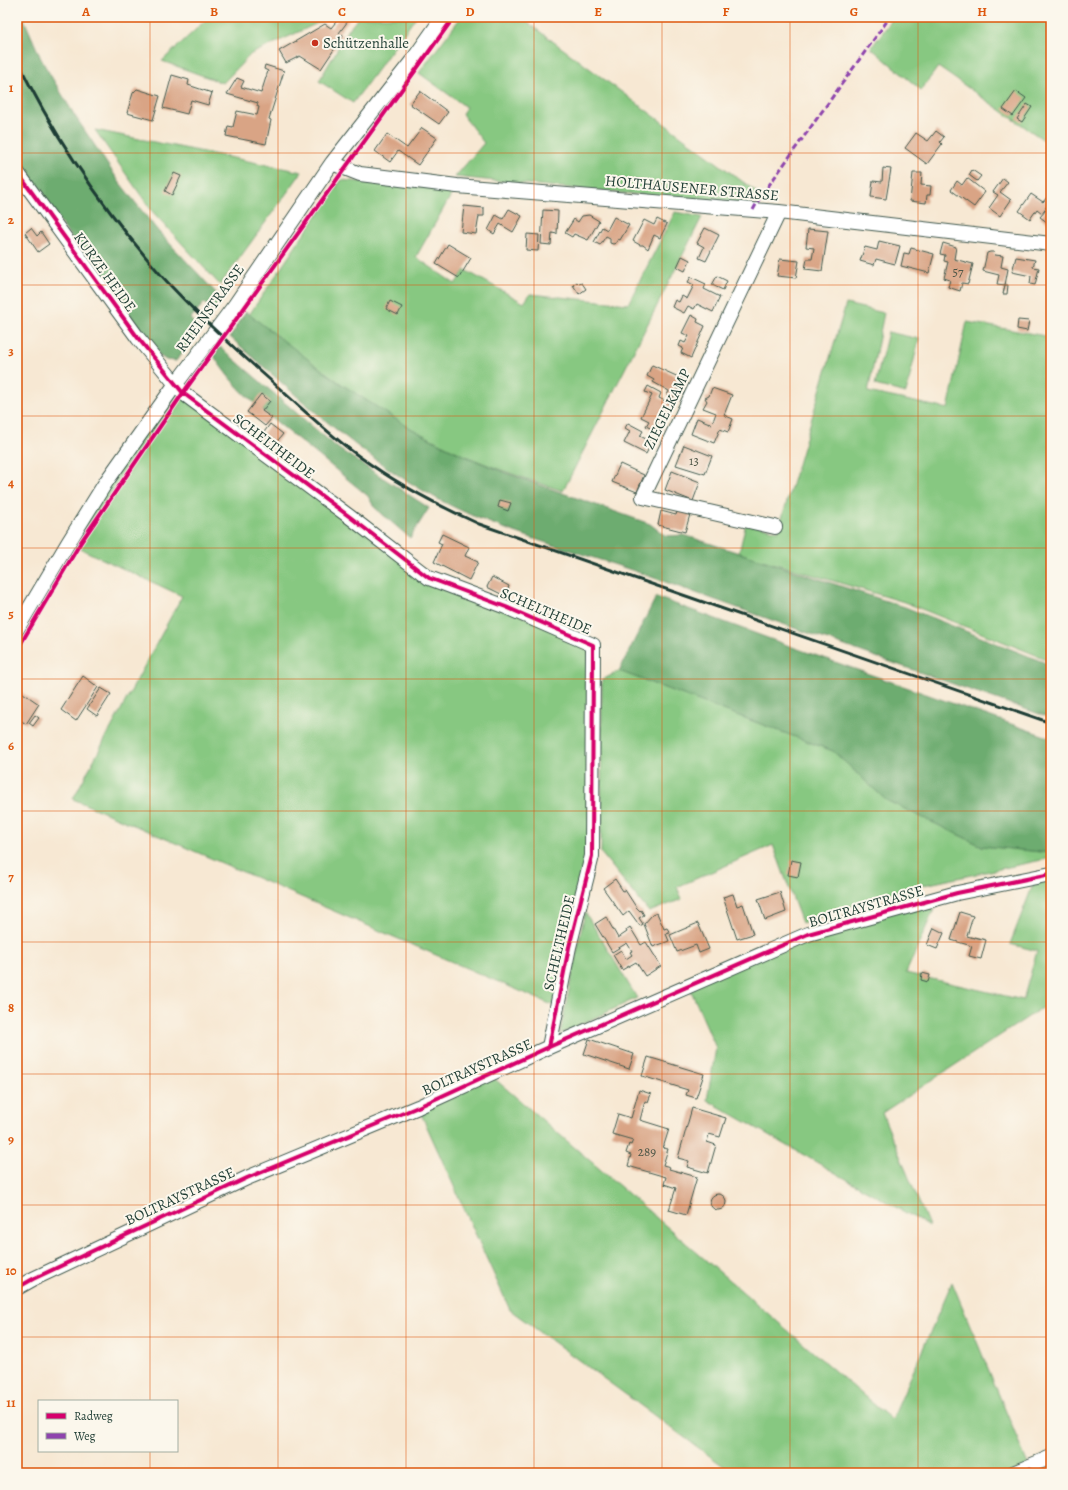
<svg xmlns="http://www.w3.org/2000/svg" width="1068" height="1490" viewBox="0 0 1068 1490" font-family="Alegreya,serif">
<rect width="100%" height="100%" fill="#fbf7ec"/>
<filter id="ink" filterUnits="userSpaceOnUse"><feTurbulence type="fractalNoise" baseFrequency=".025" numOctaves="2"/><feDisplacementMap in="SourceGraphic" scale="8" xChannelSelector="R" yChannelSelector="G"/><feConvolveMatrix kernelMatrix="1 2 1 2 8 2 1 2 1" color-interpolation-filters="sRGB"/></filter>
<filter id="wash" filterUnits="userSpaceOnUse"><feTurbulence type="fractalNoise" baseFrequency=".012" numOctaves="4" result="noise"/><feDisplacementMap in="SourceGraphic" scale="16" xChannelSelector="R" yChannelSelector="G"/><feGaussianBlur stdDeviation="0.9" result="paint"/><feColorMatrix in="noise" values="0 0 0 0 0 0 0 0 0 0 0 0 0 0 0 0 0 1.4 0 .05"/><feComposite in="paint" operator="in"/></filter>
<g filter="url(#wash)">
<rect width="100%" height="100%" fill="#f7e8d3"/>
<path fill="#87c881" stroke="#53825a" d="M209,17H331L251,54L223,83L162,61Z
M359,17H416L353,103L319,81L349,29Z
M461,17H520L758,193L746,205L455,177L484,143L462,114L466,107L419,73Z
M894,17H1051V145L938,67L921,90L871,48Z
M95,130L302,172L220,285L152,211Z
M341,180L454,190L416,257L455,284L465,270L524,303L530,294L628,304L675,212L702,217L563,491C521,477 479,464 439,443C370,409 310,361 249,315Z
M846,304L884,313L868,392L948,409L967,322L1051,337V661L904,602L739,553L746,523L778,531Z
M888,332L919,339L906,393L875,385Z
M175,385L429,578L593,645L592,856L557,1007L73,799L182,596L68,543Z
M619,671L833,751L886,800L982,846L1051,853V858L901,890L802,923L773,845L677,887L682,899L649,912L601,853L602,680Z
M1051,874V1002L882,1113L929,1226L707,1100L716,1048L689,986L808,934L939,898L906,973L1023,1000L1037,951L1010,944L1036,877Z
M585,912L637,998L560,1034Z
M489,1074L892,1420L952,1282L1029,1467L1013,1473H733L510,1310L418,1107Z"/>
<path fill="#6dac6f" stroke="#467452" d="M17,17H23L42,61L75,116L120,183L158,231L222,299L213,310L204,303L190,319L200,328L176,361L166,360L160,356L46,204L17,161Z
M246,312L338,382L405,425L438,443L467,457L506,473L650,524L666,536L684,535L905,607L1051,665V718C915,671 779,623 643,574C574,550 501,533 436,498C359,456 295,394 230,337L236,328L235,327Z
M220,347L313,427L339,449L429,508L410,538L374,507L368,496C342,475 316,453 289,432C260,408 234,389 214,356Z
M656,597L795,648L1051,738V853L982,846L886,800L833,751L619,671Z"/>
<g id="blocks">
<path fill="#d9a485" d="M340,17H351L339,33L343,36L321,69L300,56L286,63L279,51L325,24L331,28Z
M265,65L284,71L269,119L271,120L266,144L226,136L228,126L233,127L237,111L257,115L259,107L257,106L258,103L227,94L237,78L244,81L241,87L261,93L268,71L264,69Z
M172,75L189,80L188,85L212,93L208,105L191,100L187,114L163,108Z
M137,89L160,96L153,120L127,113L133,93Z
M420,91L448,112L439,124L410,104Z
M1016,91L1026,98L1013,116L1003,109Z
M1027,104L1032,107L1022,122L1017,119Z
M422,128L437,138L418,165L398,151L390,162L375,151L387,134L407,148Z
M936,131L944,137L940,142L942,144L927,164L905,148L916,133L928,141Z
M883,168L891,169L886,199L871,197L873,181L882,182Z
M972,170L981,176L977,181L969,175Z
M174,173L181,176L172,195L165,191Z
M913,173H922L921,185L931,186L930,195H927L926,203L910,201Z
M967,178L985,192L974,207L951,190L957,181L962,185Z
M1003,178L1008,182L1000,192L1011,200L1000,216L989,208L998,195L993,192Z
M1031,194L1043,202L1048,196L1051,198V200L1042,213L1037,209L1030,219L1019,211Z
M464,206L484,208V216H479L476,234L461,232Z
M509,209L522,216L513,232L500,224L494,234L488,230L496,215L503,219Z
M543,210L558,211L557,234L552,233L551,245L541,244Z
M1046,210L1051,214V225L1040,217Z
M589,215L599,221L588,240L574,234L572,237L565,233L574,219L578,222L582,216Z
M614,217L629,225L620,240L618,239L616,243L613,244L610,243V238L606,236L600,245L594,242L602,227L607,230Z
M657,219L667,224L660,238L654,235L648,249L643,245H640L633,241L644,220L654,225Z
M31,228L37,236L41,232L49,244L38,252L25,233Z
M705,228L719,235L706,261L699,258L704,247L697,243Z
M808,229L828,231L822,271L805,269L807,259H812L814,248L806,247Z
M527,234L539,235L538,251L526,250Z
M879,241L900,246L895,264L876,259L874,265L860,261L865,247L877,250Z
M943,243L956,247L954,259L973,264L968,284L962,283L960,291L948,287L950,280L944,278L948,262L944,261L945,255L940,254Z
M448,244L471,258L459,278L436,264Z
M911,248L934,254L929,273L901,266L904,253L909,254Z
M990,252H994L995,255L1003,256L1001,267L1008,269L1005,285L997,284L999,275L983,271L987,253Z
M682,256L690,260L685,271L677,267Z
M1016,257L1035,260L1033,267L1039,268L1035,285L1030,284L1031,276L1012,272Z
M780,259L799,261L796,278L777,276Z
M717,276L727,281L723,290L712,285Z
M691,277L706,284L704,289L720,297L713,312L697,304L694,309L688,306L684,313L672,307L675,300L679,302L682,296L687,299L694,285L688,282Z
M577,282L579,284L582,283L586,289L579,294L573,285Z
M1005,285H1008L1007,294H1003Z
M390,301L402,307L398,315L386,309Z
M691,315L698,319L697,322L705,326L691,358L681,353L683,348L679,346L681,341L685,343L689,336L682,333Z
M1018,320L1029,321L1027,331L1017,329Z
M652,365L683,379L673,398L667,395L669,391L653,382L654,380L647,376Z
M648,386L661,393L659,398L671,404L660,426H658L656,431L646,426L649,421L641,417L652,395L645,392Z
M712,388L732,395L724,415L733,419L728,432L720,429L714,443L691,434L697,418L712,424L716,413L703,408L707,401L705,398L709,396Z
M261,394L270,401L262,411L272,418L265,426L247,412Z
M628,423L643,431L640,436L652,442L646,454L624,443L630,431L625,428Z
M270,424L283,434L271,449L259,439Z
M684,445L712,456L705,474L676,465Z
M620,464L644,475L637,492L612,482Z
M672,471L700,482L693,501L665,490Z
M500,500L511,503L508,511L498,507Z
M678,508L691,511L685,532L658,525L661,511L676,515Z
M442,534L469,547L465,556L478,562L469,580L434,562L442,544L438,542Z
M492,577L509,586L505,596L487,587Z
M83,676L98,687L76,721L61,710Z
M101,688L111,694L97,716L87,709Z
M17,689L39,704L26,724L17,718Z
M35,715L39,718L33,726L29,723Z
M791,860L801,862L798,877L788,875Z
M615,879L623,891L625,890L636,907L640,911L641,910L644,915L639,918L643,924L640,926L629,911L623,916L603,888Z
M780,892L786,912L765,920L758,899Z
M733,894L737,906L743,904L753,934L737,939L723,897Z
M960,912L973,916L967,936L974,938V937L986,940L981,959L969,956L972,946L951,940Z
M657,913L664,929L667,928L670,933L666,934L669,941L653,947L644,924L652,915Z
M606,917L618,938L627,932L626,930L630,927L641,945L646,942L661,966L645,976L636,962L622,970L613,955L621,950L626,959L632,955L630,952L632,951L627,943L612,952L595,924Z
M698,923L709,949L699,953L696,945L677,952L670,935Z
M934,928L944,933L937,949L927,945Z
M922,973L930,975L928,982L921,980Z
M589,1039L634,1054L629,1069L584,1054Z
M648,1057L704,1074L696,1098L686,1095L688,1090L642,1076Z
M639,1090L651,1094L648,1102L645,1101L640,1120L669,1129L663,1148L668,1149L663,1165L670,1167L669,1169L697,1177L686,1215L669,1210L676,1188L664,1184L666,1177L628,1166L631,1155L626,1153L629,1144L631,1145L633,1140L612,1134L618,1114L631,1118Z
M692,1108L726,1118L720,1137L709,1134L707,1142L716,1145L708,1173L687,1167L689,1161L678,1158Z
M710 1202a8 8 0 1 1 16 0a8 8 0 1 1-16 0Z"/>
</g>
</g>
<g filter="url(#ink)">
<use href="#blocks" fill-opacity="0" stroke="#3f574c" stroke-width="1"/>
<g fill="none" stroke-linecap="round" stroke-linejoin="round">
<g stroke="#3f574c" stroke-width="16">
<path id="minor" d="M332,163L360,174L457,186L779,212L1051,244
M17,172L138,338L183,393L350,517L429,578L506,607L593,645L592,856L569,947L549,1047
M775,527L643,497L779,212
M17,629L68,543L106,482L175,385L235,305L332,163L412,61L443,17
M17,1288L33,1279L247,1178L418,1107L549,1047L808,934L957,893L1051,874
M1013,1473L1051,1457"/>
</g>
<use href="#minor" stroke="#fff" stroke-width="14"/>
<path stroke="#1f3d34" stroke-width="3" d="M17,60C54,137 104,209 160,274C193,311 231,345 268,378C298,405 327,433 360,457C397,484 437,505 479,524L1051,723"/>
<path stroke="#8e44ad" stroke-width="3" stroke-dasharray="6 3" stroke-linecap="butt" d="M753,210L759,199L890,17
M1029,1467L1032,1473
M1045,1473L1051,1471"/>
<g stroke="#fbf7ec" stroke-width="6">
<path id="cycleway" d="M17,172L138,338L183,393L350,517L429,578L506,607L593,645L592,856L569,947L549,1047
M17,650L81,542L183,393L454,17
M17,1288L33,1279L247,1178L418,1107L549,1047L808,934L957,893L1051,874"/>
</g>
<use href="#cycleway" stroke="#d6006c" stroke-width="4"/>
</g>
</g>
<path fill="none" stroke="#de580e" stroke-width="1" stroke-opacity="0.55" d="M150,17V1401M278,17V1473M406,17V1473M534,17V1473M662,17V1473M790,17V1473M918,17V1473M17,153H1051M17,285H1051M17,416H1051M17,548H1051M17,679H1051M17,811H1051M17,942H1051M17,1074H1051M17,1205H1051M17,1337H1051M150,1451V1473"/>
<circle fill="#c8321e" stroke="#fbf7ec" stroke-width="1.5" cx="315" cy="43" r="4"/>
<g text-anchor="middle" stroke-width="4" stroke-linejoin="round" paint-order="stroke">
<g font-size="13" fill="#4e5748">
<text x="958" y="276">57</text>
<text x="694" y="465">13</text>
<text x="647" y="1156">289</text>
</g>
<g font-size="15" fill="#1f3d34" stroke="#fbf7ec" text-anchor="start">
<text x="323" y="48">Schützenhalle</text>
</g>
<g font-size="15" fill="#1f3d34" stroke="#fbf7ec">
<text transform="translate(692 188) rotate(5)" y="5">HOLTHAUSENER STRASSE</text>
<text transform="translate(105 272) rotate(54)" y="5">KURZE HEIDE</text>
<text transform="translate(210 308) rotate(-54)" y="5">RHEINSTRASSE</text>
<text transform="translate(667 409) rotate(-64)" y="5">ZIEGELKAMP</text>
<text transform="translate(274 446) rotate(37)" y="5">SCHELTHEIDE</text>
<text transform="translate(546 611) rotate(23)" y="5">SCHELTHEIDE</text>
<text transform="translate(866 906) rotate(-16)" y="5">BOLTRAYSTRASSE</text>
<text transform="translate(559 943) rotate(-77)" y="5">SCHELTHEIDE</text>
<text transform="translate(477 1067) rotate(-24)" y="5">BOLTRAYSTRASSE</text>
<text transform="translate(180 1196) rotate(-25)" y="5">BOLTRAYSTRASSE</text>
</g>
</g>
<rect width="1068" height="1490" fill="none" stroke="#fbf7ec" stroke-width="44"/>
<rect x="38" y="1400" width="140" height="52" fill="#fbf7ec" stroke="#a3ada2"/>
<rect x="46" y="1413" width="20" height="6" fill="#d6006c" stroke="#a3ada2"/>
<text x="74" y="1420" font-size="12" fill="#1f3d34">Radweg</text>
<rect x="46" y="1433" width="20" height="6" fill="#8e44ad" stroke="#a3ada2"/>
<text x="74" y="1440" font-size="12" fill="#1f3d34">Weg</text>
<rect x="22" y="22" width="1024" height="1446" fill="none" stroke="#de580e" stroke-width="1.5"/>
<g font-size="13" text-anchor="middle" font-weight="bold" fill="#de580e">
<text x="86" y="16">A</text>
<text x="214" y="16">B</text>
<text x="342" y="16">C</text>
<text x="470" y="16">D</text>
<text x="598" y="16">E</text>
<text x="726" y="16">F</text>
<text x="854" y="16">G</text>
<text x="982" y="16">H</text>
<text x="11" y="92">1</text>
<text x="11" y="224">2</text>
<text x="11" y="355">3</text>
<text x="11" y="487">4</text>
<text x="11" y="618">5</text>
<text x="11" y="750">6</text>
<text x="11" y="881">7</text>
<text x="11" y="1012">8</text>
<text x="11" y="1144">9</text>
<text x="11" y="1275">10</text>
<text x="11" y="1407">11</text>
</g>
</svg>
